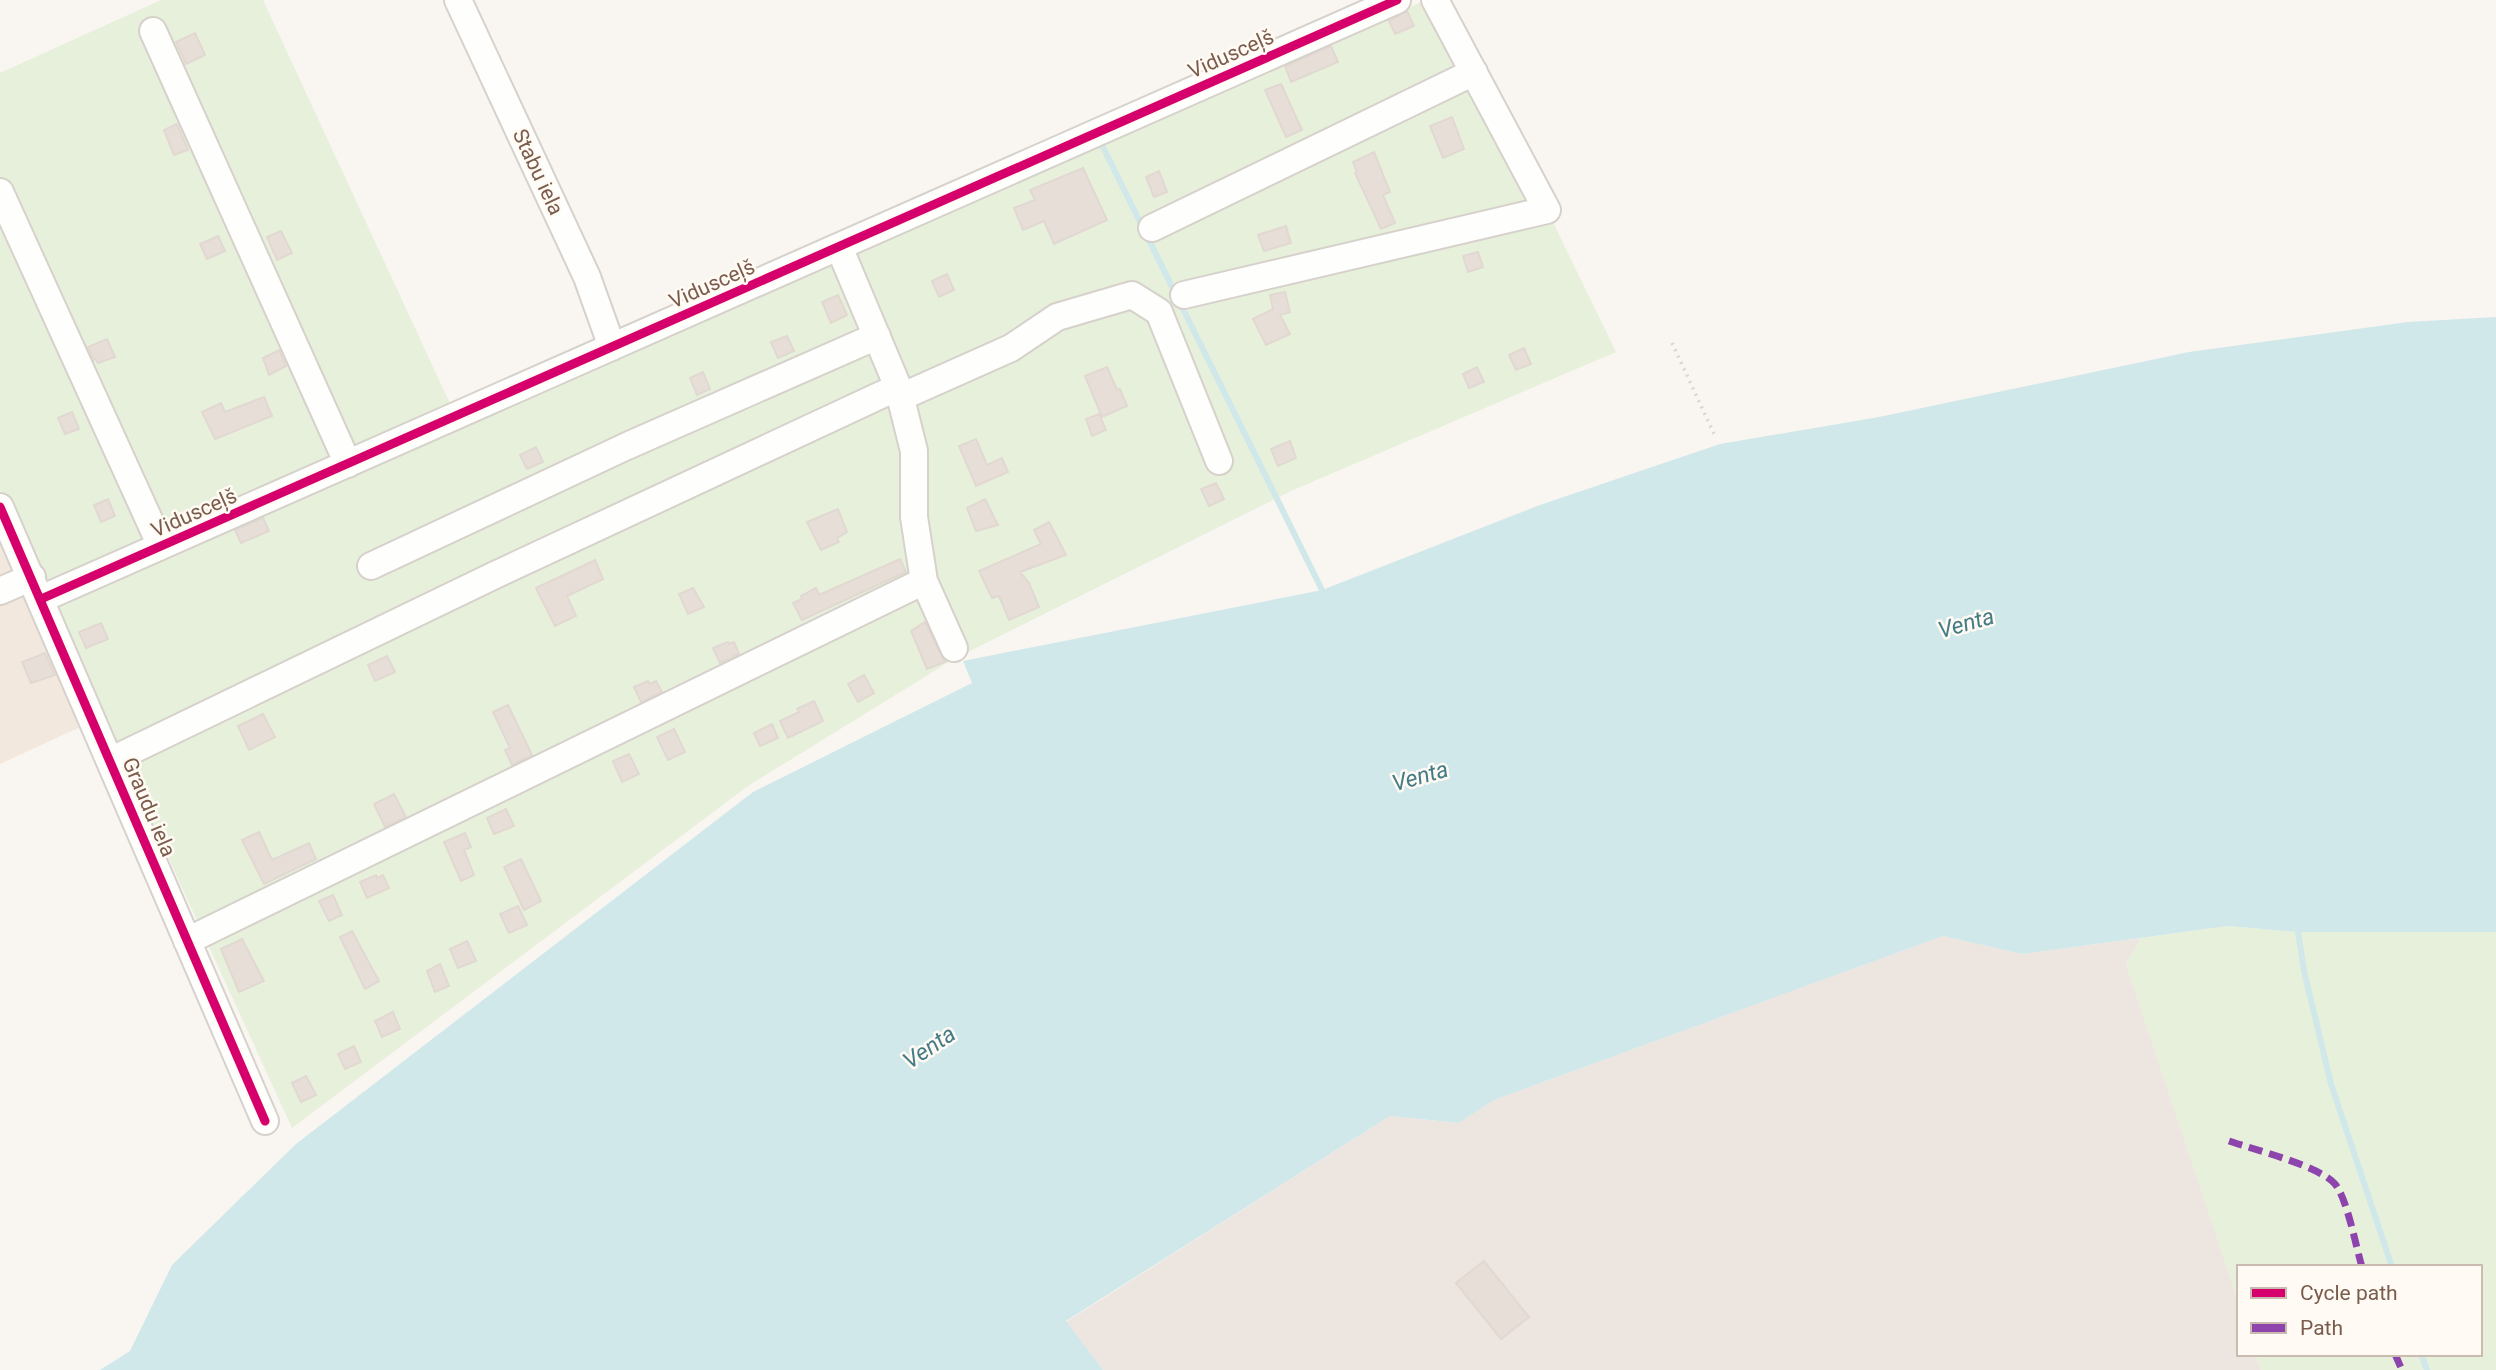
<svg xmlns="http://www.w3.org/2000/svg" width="2496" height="1370" viewBox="0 0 2496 1370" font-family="Roboto,sans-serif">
<rect width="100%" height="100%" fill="#f9f5f0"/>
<path fill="#f2e8de" d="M0,527L89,723L0,764Z"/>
<path fill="#ede5e0" d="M1943,936L2022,954L2141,938L2126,964L2239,1304V1354H2255L2261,1370H1103L1066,1322L1390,1116L1459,1123L1494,1100Z"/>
<path fill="#e7f0db" d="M161,0H263L459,423L1426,0H1445L1616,352L1291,491L952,660L748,786L292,1128L0,490V73Z
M2228,926L2298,932L2496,931V1370H2261L2255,1354H2480V1267H2239V1304L2126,964L2141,938Z"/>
<path fill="#d0e8ea" d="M2496,317V932H2298L2228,926L2022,954L1943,936L1494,1100L1459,1123L1390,1116L1066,1321L1103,1370H100L130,1351L172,1265L296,1144L753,792L972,683L963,661L1322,590L1540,505L1720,444L1879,417L2189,352L2408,322Z"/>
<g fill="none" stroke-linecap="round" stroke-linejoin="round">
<path stroke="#d0e8ea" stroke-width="6" d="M1099,139L1322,590L1320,597
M2297,925L2304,971L2331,1084L2392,1267
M2421,1354L2427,1370"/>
</g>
<path fill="#e6ded7" stroke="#e2d8d2" stroke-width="2" d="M1407,11L1414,26L1395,34L1389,21Z
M195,33L205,55L186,64L176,42Z
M1331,46L1338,62L1291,82L1285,66Z
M1281,84L1302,130L1286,137L1265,90Z
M1452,117L1464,149L1443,158L1430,126Z
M177,124L188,150L174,155L164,130Z
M1374,152L1390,192L1383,195L1395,223L1381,229L1355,173L1357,172L1353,162Z
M1083,168L1107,220L1054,244L1044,221L1023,230L1014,208L1035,200L1030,190Z
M1159,171L1167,192L1154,197L1146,177Z
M1286,226L1291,243L1264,251L1258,235Z
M281,231L292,253L277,260L267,237Z
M218,236L225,251L207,259L200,244Z
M1478,252L1483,267L1468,272L1463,256Z
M947,274L954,290L939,297L932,281Z
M1285,292L1290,312L1280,315L1290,334L1266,345L1253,319L1273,309L1270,295Z
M838,295L847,315L831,323L822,302Z
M787,336L794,351L778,358L771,342Z
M107,339L115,357L98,363L96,359L94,360L88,347Z
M1524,348L1531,364L1516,370L1509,355Z
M279,350L286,366L269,375L263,358Z
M1107,367L1117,390L1120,389L1127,406L1102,417L1085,376Z
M1477,367L1484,382L1469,388L1463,374Z
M703,372L710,389L697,395L690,378Z
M264,397L272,416L215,439L202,412L221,403L225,412Z
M72,412L79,429L65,434L58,418Z
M1099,414L1106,430L1092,436L1086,419Z
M976,439L987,465L1002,458L1008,472L976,486L959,446Z
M1290,441L1296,458L1278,466L1271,449Z
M536,447L543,462L527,469L520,455Z
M1216,483L1224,499L1209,506L1201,489Z
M108,499L115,516L101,522L94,505Z
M985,499L998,525L976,531L967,508Z
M838,509L847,532L837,538L839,542L821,550L807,522Z
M263,518L269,531L241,543L235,530Z
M1049,522L1066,555L1020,572L1029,583L1039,607L1009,620L999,596L992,598L979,571L1041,544L1034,530Z
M900,559L906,572L802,620L793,603L802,599L801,596L816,588L819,595Z
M595,560L603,579L567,596L576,616L555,626L536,588Z
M693,588L704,607L688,614L679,594Z
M925,622L945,662L927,669L911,631Z
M101,623L108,639L86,648L79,632Z
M728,642L729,644L734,642L739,654L720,663L713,648Z
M45,653L55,675L31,683L22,662Z
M387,656L395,672L375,681L368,665Z
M864,675L874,693L858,702L848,684Z
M648,681L650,684L656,681L662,692L641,702L634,687Z
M814,701L823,721L788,738L780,721L799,712L797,709Z
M508,705L532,755L512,765L505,750L510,748L493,712Z
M263,714L275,737L249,750L238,726Z
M772,724L778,738L760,746L754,733Z
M674,729L685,752L668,760L657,737Z
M629,754L639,774L622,782L613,761Z
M394,794L406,817L385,827L374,804Z
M506,809L514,826L494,834L487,818Z
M259,832L272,860L309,843L316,859L264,884L242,840Z
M465,833L471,847L464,850L474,875L461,881L444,842Z
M521,859L541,901L524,910L504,867Z
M376,875L377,878L383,875L389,888L367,898L360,882Z
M333,895L342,915L329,921L319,901Z
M518,906L527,925L509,933L500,914Z
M352,931L379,981L365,989L340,937Z
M242,939L264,981L239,992L221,949Z
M467,941L476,961L458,968L450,949Z
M440,964L449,986L435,992L427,971Z
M393,1012L400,1029L382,1037L375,1021Z
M354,1046L361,1062L345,1069L338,1054Z
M306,1076L316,1095L301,1102L292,1083Z
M1484,1261L1529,1317L1501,1339L1456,1283Z"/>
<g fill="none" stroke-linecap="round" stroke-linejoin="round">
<g stroke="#d7d1cb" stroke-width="30">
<path id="minor" d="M458,0L587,277L612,347
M153,31L348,464
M0,192L161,546
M1152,228L1474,72
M839,247L898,387L914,451V517L924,581L954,648
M1184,295L1547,210L1435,0
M901,397L1011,348L1057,317L1132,295L1159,312L1219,461
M0,507L265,1121
M371,566L627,446L877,336
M0,591L32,577
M41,599L1397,0
M110,761L495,575L898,387
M187,941L924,581"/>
</g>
<path stroke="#dcd5d0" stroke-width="3.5" stroke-dasharray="2 5" stroke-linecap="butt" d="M1672,343L1715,436"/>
<use href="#minor" stroke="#fefefd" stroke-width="26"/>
<path stroke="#8e44ad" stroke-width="7" stroke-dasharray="14 7" stroke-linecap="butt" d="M2229,1141C2252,1149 2320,1166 2335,1184C2347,1198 2356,1247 2362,1267
M2395,1354L2402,1370"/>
<g stroke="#fffaf3" stroke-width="13">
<path id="cycleway" d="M0,507L265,1121
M41,599L1397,0"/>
</g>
<use href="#cycleway" stroke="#d6006c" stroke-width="9"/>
</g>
<g text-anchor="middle" stroke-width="5" stroke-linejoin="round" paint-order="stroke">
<g font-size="21" fill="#7a5c4d" stroke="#fffaf3">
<text transform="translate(1231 54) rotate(-24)" y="7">Vidusceļš</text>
<text transform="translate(538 172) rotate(65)" y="7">Stabu iela</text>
<text transform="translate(712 284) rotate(-24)" y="7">Vidusceļš</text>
<text transform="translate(194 513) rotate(-24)" y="7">Vidusceļš</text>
<text transform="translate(149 807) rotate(67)" y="7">Graudu iela</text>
</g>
<g font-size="23" font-style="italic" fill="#437c86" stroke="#fffaf3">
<text transform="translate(1966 623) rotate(-16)" y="8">Venta</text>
<text transform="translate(1420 776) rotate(-16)" y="8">Venta</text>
<text transform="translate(929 1047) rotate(-34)" y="8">Venta</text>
</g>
</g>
<rect x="2237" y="1265" width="245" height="91" fill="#fffaf3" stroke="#cabbb1" stroke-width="2"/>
<rect x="2251" y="1288" width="35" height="10" fill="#d6006c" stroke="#cabbb1" stroke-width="2"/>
<text x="2300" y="1300" font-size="21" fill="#7a5c4d">Cycle path</text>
<rect x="2251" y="1323" width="35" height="10" fill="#8e44ad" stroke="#cabbb1" stroke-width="2"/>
<text x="2300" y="1335" font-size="21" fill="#7a5c4d">Path</text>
</svg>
